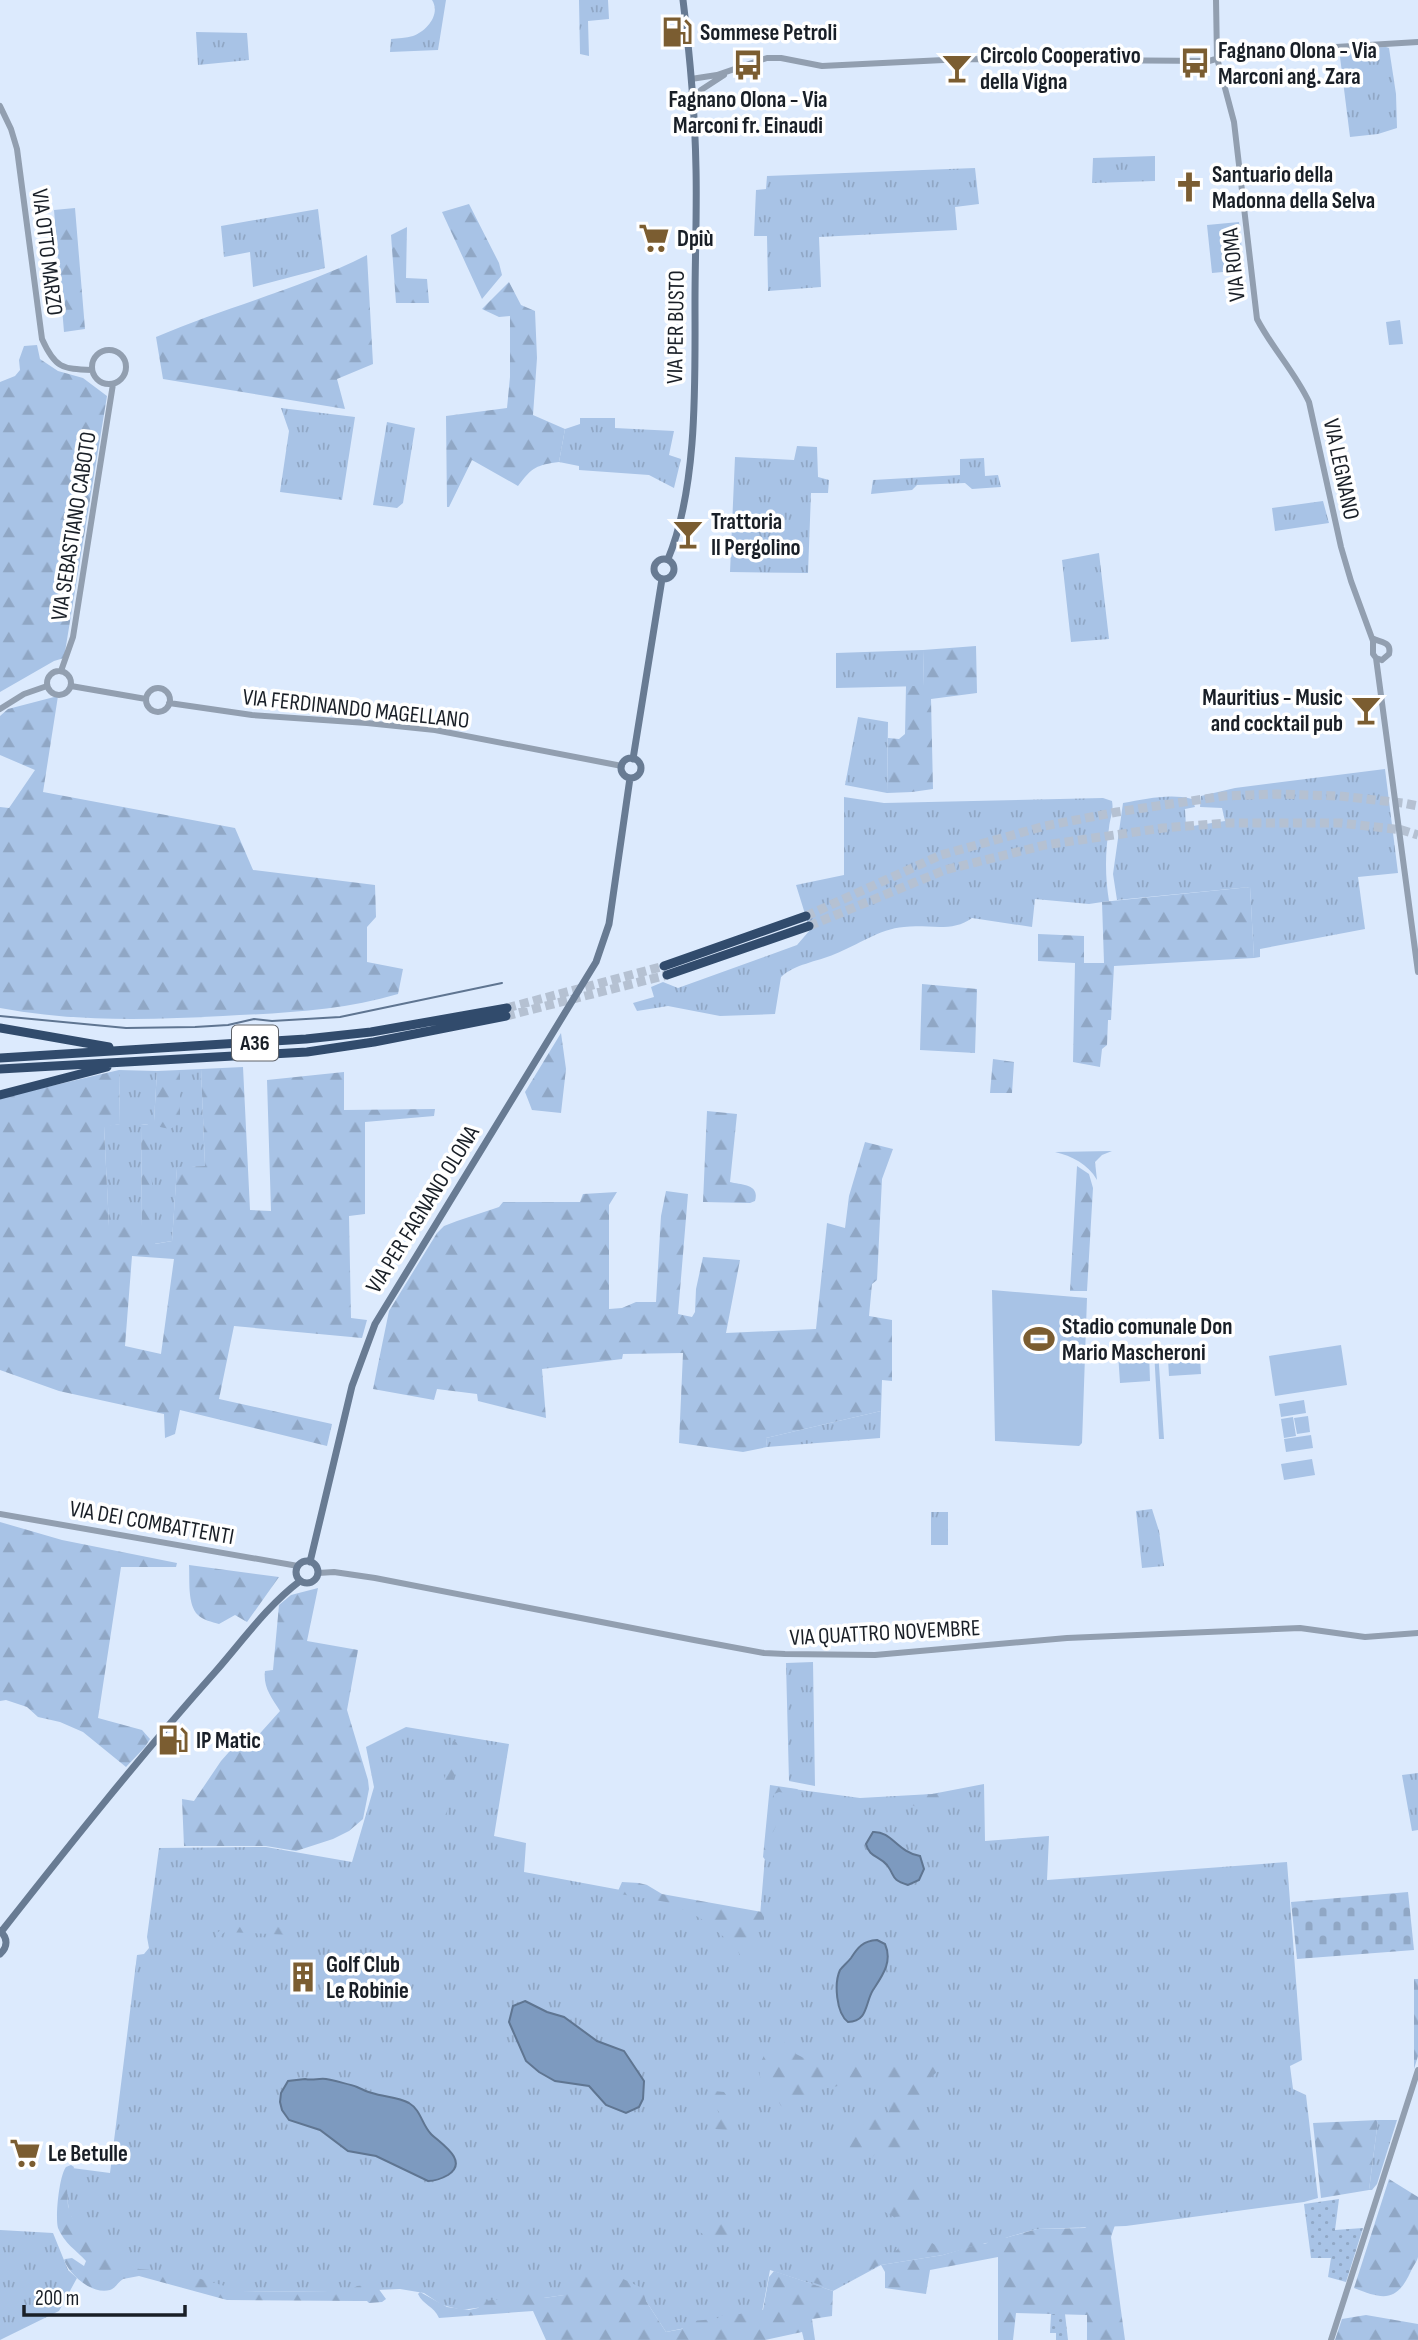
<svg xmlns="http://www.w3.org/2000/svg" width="1418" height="2340" viewBox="0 0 1418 2340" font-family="'Sofia Sans Condensed',sans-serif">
<defs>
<pattern id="grass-tufts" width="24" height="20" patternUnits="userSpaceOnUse" patternTransform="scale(1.75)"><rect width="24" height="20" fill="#a8c3e6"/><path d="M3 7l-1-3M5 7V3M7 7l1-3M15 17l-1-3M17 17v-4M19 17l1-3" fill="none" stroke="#90a7c5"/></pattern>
<pattern id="forest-firs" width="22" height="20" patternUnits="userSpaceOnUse" patternTransform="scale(1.75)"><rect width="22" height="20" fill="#a8c3e6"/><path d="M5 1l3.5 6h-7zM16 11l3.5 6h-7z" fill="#90a7c5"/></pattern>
<pattern id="cemetery-stones" width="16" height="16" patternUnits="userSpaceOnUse" patternTransform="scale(1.75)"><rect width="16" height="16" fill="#a8c3e6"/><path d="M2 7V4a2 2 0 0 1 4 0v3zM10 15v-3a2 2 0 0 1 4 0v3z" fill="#90a7c5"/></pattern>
<pattern id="garden-dots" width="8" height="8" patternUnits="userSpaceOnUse" patternTransform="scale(1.75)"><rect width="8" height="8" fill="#a8c3e6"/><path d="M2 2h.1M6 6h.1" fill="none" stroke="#90a7c5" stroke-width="1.8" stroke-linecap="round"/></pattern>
</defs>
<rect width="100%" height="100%" fill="#dceafd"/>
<path fill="url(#grass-tufts)" d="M432,0H446L438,50L390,52L391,39C398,38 406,38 413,36C427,31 441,14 432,0Z
M579,0H608L609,19L588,21L589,56L580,54Z
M196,32L247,33L249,60L198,65Z
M1386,47L1389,48L1396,94L1397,128L1378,134L1350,137L1339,49Z
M1155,156V181L1092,183L1093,158Z
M975,168L979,204L955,207L957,230L819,237L821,287L768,291L767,236H754L756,190L766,189L767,176Z
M318,209L325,268L253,287L250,252L224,257L221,226Z
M281,408L355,417L342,500L280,492L289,431Z
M580,418H615V428L674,431L669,455L681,459L674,488L649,475L579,470V466L559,462L565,429L580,424Z
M387,422L415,428L403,503L397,508L373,505Z
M797,446L817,447L818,477L829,480L828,493H811L808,573L730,572L735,457L794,460Z
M984,458L985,476L998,475L1001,487L972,489L965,483L917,485L912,490L871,494L873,480L960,475V459Z
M1323,501L1329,523L1275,531L1272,508Z
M1099,553L1109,639L1071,642L1062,560Z
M923,650L924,686L836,688V653Z
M858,717L888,722L887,793L845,785Z
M1385,769L1398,873L1358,877L1365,929L1260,949V957L1254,958L1250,887L1117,900L1113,874L1123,803C1146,799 1170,793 1192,799L1195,807L1185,809L1186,827L1225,821L1222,808L1200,807L1201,796L1235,788Z
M844,797L884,803L1103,798L1112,801C1114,812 1110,817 1109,828C1105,852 1105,877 1109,901L1089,904L1035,899L1032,927L972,918C952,933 928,924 904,927C879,929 858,945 835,954C816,962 795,964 781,977L775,1014L720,1016L668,1006L637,1011L633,1003L654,997L651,987L663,982L678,988L797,945L810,930L796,885L844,875Z
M201,1069L205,1166L177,1168L172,1241L154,1244L148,1124L141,1125L142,1227H109L104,1126L120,1124L119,1070L157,1071L154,1121L180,1123V1070Z
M1112,1151L1102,1155L1095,1162L1097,1180C1088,1164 1072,1156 1055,1152Z
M881,1411L880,1438L767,1447L766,1438Z
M1152,1509L1159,1531L1164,1566L1142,1568L1136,1511Z
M931,1512H948V1545H931Z
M813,1662L815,1786L789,1781L786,1663Z
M406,1727L509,1744L494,1836L526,1843L524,1872L760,1916L771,1786L860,1798L932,1794L984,1784L985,1841L1049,1836L1047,1880L1287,1862L1302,2060L1290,2066L1293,2089L1306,2095L1318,2198L1304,2202L1126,2226L1037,2229L943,2255L881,2265L833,2291L770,2270L762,2312L666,2332L646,2301L564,2295L462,2310L442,2305L424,2293L400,2289L331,2292L235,2291L142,2271L87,2247L69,2212L65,2177L72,2168L110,2173L137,1955L144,1954L149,1948L147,1937L159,1848L266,1847L352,1862L374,1787L366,1747Z
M1418,1773V1830L1412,1831L1402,1775Z
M1378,2120H1397L1377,2184L1372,2190H1369Z
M0,2230L53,2233L68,2270L77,2278L59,2311L0,2340Z"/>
<path fill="url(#forest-firs)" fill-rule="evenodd" d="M469,204L499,263L502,275L482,299L442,212Z
M75,208L85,329L64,332L54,210Z
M407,227L406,278L427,279L429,303H396L391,235Z
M367,255L373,364L337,379L345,409L163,379L156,337C225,307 300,289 367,255Z
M509,282L521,305L535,311L537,358L533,415L565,429L559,462C537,465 532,467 518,486L472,460L449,507H447L446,416L507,408L510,377V316L499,317L482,309Z
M37,345L40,359L58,371L83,378L107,396L64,658L54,661L0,692V382L15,376L20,370L19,360L24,346Z
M976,646L977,693L931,699L933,789L912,792L887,793L888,738L899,739L905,734L906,686H924L923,650Z
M58,696L43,792L235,828L253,870L375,885L376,917L367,927V962L403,969L398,994C341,1011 282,1013 223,1016C149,1020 74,1022 0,1008V807L9,808L35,770L0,755V716L8,709Z
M1250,887L1254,958L1114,966L1111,1020H1108L1107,1045L1102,1049L1100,1067L1073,1062L1075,963L1038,961V934L1084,936V963H1104L1102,902Z
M922,984L977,989L975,1053L920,1050Z
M561,1033L566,1069L561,1113L532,1110L525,1092Z
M993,1059L1014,1062L1012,1093H990Z
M243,1067L250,1210L271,1211L267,1080L344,1072V1110L435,1109L434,1116L365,1122V1214L349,1216L351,1318L367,1320L362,1338L234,1326L219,1399L332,1424L327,1446L180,1410L175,1434L165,1438L164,1414L59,1391L0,1370V1098L119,1070L120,1124L104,1127L109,1226L142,1227L141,1125L149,1124L155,1244L172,1241L177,1167L205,1166L201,1069ZM132,1256L174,1259L161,1354L125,1346Z
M180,1070V1123L170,1129L160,1127L154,1121L157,1071Z
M707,1111L737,1114L730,1182C742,1185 760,1184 755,1201L750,1203L703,1202Z
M865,1142L893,1149L882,1179L877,1280L872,1284L869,1316L892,1320V1381L882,1380L881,1411L766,1438L767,1447L743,1452L679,1443L683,1353L623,1354L622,1359L542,1369L546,1418L478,1401L477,1394L437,1389L434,1400L373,1389L389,1311L437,1233L444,1226L457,1221L499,1207L503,1202H580L583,1194L617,1192L609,1205V1309L622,1308L636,1302H656L661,1216L666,1191L688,1194L678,1314L692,1317L695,1312L696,1289L703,1257L740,1260L726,1333L816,1329L827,1223L845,1228L849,1196Z
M1077,1166L1089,1174L1093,1188L1087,1291H1070Z
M0,1522L62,1540L177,1563L176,1567H121L98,1718L142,1730L150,1739L145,1747L126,1767L83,1732L60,1722L38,1717L27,1707L6,1700L0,1701Z
M189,1565L279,1577L247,1622L235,1615L219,1624C212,1622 203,1620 198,1615C187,1605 190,1579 189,1565Z
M318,1588L307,1641L358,1650L347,1710L368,1780L369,1789L363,1819L349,1831L333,1839L296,1851L266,1846H184L182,1799L194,1801L221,1761L244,1735L253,1741L280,1711C271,1697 263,1687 265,1671L273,1670L279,1605L291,1595Z
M453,1741L460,1743L444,1829L437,1828C439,1798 447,1770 453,1741Z
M770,1785L797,1789L802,1793L800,1795L779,1792L774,1794L773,1814L776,1826L772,1834L769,1860L767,1862L763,1857Z
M950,1792L954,1794C941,1821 923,1809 902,1801L906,1797Z
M622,1882L639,1883L647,1885L662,1894L762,1912L764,1914V1923L759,1927V1931L757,1933L752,1929L749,1933C748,1943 759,1951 746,1958H742L734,1945L700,1918L684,1910L666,1902L620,1894L618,1891Z
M276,1922L286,1926L297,1925L300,1928L293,1935L225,1932L221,1935L220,1945L217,1944V1933L228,1924C243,1926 263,1931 276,1922Z
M1414,1979H1418V2056L1414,2069Z
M790,2032L794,2034L793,2047L796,2054L806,2059L842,2066L857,2062L905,2065L916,2063L926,2058L940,2064V2070C925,2079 922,2095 912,2109L914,2114L937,2118L938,2121L935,2128C918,2136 922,2136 917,2152L897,2156L888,2151L879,2149L872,2158L851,2151L842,2156L835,2144L836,2137L844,2132L847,2125L856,2127L859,2142L864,2143L866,2134L862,2126C873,2112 870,2116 887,2115C895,2103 884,2095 885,2083L879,2078C854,2078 839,2089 816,2089L806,2100L790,2102L785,2107L781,2106L772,2089C754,2083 758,2062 768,2050L786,2042Z
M714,2091L724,2092C730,2099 732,2110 729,2118L732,2127L730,2130L715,2129V2124L720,2121C722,2110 716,2111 712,2103Z
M1378,2120L1369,2190L1321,2198L1313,2123Z
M71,2165L74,2167L67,2188L68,2206L72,2217L89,2240L130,2265L139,2269L177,2272L242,2291L324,2292L352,2289L357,2286L369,2285L378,2288L386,2299L382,2302L369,2303L367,2301H358L227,2300L139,2276L123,2279C118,2282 116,2288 110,2290C92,2295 70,2275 64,2260L65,2259L72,2258L84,2266L86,2261C77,2251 64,2243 58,2228C55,2218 59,2176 66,2167Z
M1389,2179L1418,2197C1418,2216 1418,2238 1418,2257C1417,2262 1413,2266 1411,2271C1397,2302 1384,2300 1354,2288Z
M914,2182L918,2183L923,2191L938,2190C933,2200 926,2206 919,2215L894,2217L883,2211L882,2205L887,2201V2188Z
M720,2221L735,2228L733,2242L708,2237L698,2231L702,2222Z
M1111,2224L1115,2225L1111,2237L1125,2340H1087V2315L1016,2313L1013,2340H998V2257L930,2270L926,2294L885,2288V2272L881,2265L943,2255L979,2244L943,2254L881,2264L833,2289L774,2270L838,2281L843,2276L846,2262L892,2254L898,2249V2242L903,2239H916L922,2237L942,2249L943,2247L940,2237L943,2235L950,2240L951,2246C959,2242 977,2239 984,2244L987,2243L993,2234L1010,2236L1005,2238L1037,2229L1085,2228L1089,2225Z
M774,2271L833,2291L832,2316L812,2319L815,2340H804L802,2332L765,2340H546L533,2311L439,2318C434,2306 423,2305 418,2294L420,2292L447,2307L469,2310L478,2308L485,2301L523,2296L530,2291L544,2298L564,2295L568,2287L583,2276H617L642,2288L646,2301L666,2332L682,2329L691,2321L716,2319L726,2313L740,2314L754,2308L763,2310L769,2277Z
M1366,2315L1418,2324V2340H1335L1342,2319Z"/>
<path fill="url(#cemetery-stones)" d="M1408,1892L1414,1950L1297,1959L1291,1902Z"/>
<path fill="url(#garden-dots)" d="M1339,2199L1335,2230L1363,2228L1346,2282L1328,2277L1331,2258H1311L1304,2204Z
M1051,2314H1065L1068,2340H1056V2333H1050Z"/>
<path fill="#a8c3e6" d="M1239,222L1244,270L1212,273L1207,225Z
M1400,320L1403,344L1389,345L1386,322Z
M992,1290L1087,1298L1082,1443L1079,1446L995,1441Z
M1341,1345L1347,1385L1275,1396L1269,1356Z
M1149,1351L1150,1381L1120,1383L1118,1353Z
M1154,1351H1158L1164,1439H1159Z
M1200,1357L1201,1374L1169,1376L1168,1359Z
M1304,1400L1306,1413L1281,1417L1279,1404Z
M1308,1416L1310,1432L1297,1434L1294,1418Z
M1293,1417L1296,1436L1284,1438L1281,1419Z
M1311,1435L1313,1448L1286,1452L1284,1439Z
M1312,1459L1315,1475L1284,1480L1281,1464Z"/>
<path fill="#7d9abf" stroke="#5f7591" stroke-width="2" d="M873,1832C892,1831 897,1852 920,1856L924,1869L919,1880L908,1885C890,1879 896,1877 887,1865C879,1856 869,1857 866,1844Z
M877,1940L885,1944C893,1962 882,1976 873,1990C865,2003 868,2022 848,2022C836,2013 834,1983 840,1970C843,1966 848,1962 851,1958C858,1947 863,1941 877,1940Z
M525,2001L547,2012L564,2017L597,2041L624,2051L644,2081L643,2099L639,2107L626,2113L606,2105L589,2086L555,2081L539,2072L526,2061L509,2022L513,2006Z
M305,2079C313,2081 318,2078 326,2079C332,2080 352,2085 357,2087C362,2089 367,2092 372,2093C384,2097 398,2097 409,2103C421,2110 422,2125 431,2134C440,2143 470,2161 448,2175C441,2179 436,2181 428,2181L376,2156L348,2151L320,2130L289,2120L282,2110L280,2102L281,2093L288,2081Z"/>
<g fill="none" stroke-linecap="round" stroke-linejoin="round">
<path stroke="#5f7591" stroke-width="2" d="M0,1016L126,1028L195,1027L228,1025L254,1019L272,1021L340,1017L502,983"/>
<path stroke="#b5c1d2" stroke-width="9" stroke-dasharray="9 4.5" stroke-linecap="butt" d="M806,916L941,855L1045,826L1117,812L1224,796L1277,794L1339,796L1403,803L1418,806
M809,926L945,870L1045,845L1163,828L1226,823H1340L1402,830L1418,835
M507,1008L664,966
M506,1016L667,975"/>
<path stroke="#929fb0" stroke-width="6" d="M1216,0L1217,58L1234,122L1257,319C1272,348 1295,372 1309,402L1341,547L1351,581L1373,641V654L1376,658L1382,660
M691,79L717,75L767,58H781L822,66L964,59L1209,61L1236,53L1418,42
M693,102L701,90L724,75
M0,106L11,129L17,149L42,339C55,368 62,369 92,370
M92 367a17 17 0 1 1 34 0a17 17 0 1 1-34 0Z
M1372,638C1380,643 1392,641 1389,654L1382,660
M1376,658L1418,972
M47 683a12 12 0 1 1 24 0a12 12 0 1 1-24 0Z
M61,671L73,637L113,384
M71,686L146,699
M146 700a12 12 0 1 1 24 0a12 12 0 1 1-24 0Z
M169,703L252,715L367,723L435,730L622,766
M0,709L24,694L47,686
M0,1514L298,1566
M318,1573L334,1572L375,1578L694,1640L764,1653L785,1654L875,1655L1067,1638L1300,1628L1365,1637L1418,1633
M1331,2340L1418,2070"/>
<path stroke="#687b93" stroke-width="7" d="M654 569a10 10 0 1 1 20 0a10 10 0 1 1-20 0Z
M668,559C698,487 695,380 695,302C695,258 697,213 696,169C695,113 690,56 683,0
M621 768a10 10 0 1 1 20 0a10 10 0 1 1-20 0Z
M633,759L662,579
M296 1572a11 11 0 1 1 22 0a11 11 0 1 1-22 0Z
M310,1562L352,1386L375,1324L596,962L609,924L630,778
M0,1931C8,1938 8,1947 0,1954
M1,1932C71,1843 141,1755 216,1671C243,1640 268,1605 300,1581"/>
<path stroke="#314b6c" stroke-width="9" d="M664,966L806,916
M667,975L809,926
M0,1028L109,1047
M0,1058L306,1039L371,1032L507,1008
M0,1069L307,1052L374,1042L506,1016
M0,1095L107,1067"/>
</g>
<defs>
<g id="fuel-bare" transform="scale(2.415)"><path d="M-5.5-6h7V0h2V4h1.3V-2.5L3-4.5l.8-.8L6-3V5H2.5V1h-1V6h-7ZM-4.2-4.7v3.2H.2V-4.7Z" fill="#7b5d31" stroke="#fff" stroke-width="2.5" paint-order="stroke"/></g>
<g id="bus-bare" transform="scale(2.415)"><path d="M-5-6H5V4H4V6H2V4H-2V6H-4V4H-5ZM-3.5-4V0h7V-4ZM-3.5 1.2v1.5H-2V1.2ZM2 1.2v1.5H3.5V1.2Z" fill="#7b5d31" stroke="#fff" stroke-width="2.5" paint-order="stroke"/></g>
<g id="bar-bare" transform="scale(2.415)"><path d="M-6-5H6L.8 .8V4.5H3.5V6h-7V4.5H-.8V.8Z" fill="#7b5d31" stroke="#fff" stroke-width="2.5" paint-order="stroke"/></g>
<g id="church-bare" transform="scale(2.415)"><path d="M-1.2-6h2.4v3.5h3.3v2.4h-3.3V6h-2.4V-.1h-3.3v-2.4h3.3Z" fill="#7b5d31" stroke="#fff" stroke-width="2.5" paint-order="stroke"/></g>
<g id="supermarket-bare" transform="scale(2.415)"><path d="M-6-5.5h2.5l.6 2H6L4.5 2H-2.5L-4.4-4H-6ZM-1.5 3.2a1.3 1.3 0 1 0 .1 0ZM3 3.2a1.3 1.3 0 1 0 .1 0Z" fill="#7b5d31" stroke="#fff" stroke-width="2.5" paint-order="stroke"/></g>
<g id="stadium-bare" transform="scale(2.415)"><path d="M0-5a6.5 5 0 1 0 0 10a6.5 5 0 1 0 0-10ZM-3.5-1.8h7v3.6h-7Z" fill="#7b5d31" stroke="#fff" stroke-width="2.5" paint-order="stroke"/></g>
<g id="building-bare" transform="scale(2.415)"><path d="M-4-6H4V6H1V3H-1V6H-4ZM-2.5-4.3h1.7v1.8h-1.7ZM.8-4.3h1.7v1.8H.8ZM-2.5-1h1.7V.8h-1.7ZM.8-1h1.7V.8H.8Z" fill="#7b5d31" stroke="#fff" stroke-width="2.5" paint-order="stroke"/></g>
</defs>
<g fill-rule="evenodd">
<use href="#fuel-bare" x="677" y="32"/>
<use href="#bus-bare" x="1195" y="63"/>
<use href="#bus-bare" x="748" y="65"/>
<use href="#bar-bare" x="957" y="68"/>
<use href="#church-bare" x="1189" y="187"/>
<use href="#supermarket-bare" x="654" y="238"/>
<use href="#bar-bare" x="688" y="534"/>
<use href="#bar-bare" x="1366" y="710"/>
<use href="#stadium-bare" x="1039" y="1339"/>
<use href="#fuel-bare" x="173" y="1740"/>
<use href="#building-bare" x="303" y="1977"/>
<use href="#supermarket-bare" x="25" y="2153"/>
</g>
<g text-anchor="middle" stroke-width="7" stroke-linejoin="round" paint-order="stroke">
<rect fill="#fff" stroke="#5e6268" stroke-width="2" x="232" y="1025.5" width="46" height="35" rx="5"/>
<g font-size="21" font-weight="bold" fill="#191f27">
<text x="255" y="1050">A36</text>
</g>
<g font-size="23" font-weight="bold" fill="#191f27" stroke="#fff" text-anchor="start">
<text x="700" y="40">Sommese Petroli</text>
<text x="1218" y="58">Fagnano Olona - Via<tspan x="1218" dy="26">Marconi ang. Zara</tspan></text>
<text x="980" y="63">Circolo Cooperativo<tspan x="980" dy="26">della Vigna</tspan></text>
<text x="748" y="107" text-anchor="middle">Fagnano Olona - Via<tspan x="748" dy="26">Marconi fr. Einaudi</tspan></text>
<text x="1212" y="182">Santuario della<tspan x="1212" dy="26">Madonna della Selva</tspan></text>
<text x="677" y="246">Dpiù</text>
<text x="711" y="529">Trattoria<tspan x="711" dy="26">Il Pergolino</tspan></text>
<text x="1343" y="705" text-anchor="end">Mauritius - Music<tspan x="1343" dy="26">and cocktail pub</tspan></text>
<text x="1062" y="1334">Stadio comunale Don<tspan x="1062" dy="26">Mario Mascheroni</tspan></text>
<text x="196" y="1748">IP Matic</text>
<text x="326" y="1972">Golf Club<tspan x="326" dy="26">Le Robinie</tspan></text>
<text x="48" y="2161">Le Betulle</text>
</g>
<g font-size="23" fill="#191f27" stroke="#fff">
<text transform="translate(48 252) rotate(83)" y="8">VIA OTTO MARZO</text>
<text transform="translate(1233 265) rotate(-96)" y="8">VIA ROMA</text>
<text transform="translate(675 327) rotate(-89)" y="8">VIA PER BUSTO</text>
<text transform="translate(1342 469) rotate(78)" y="8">VIA LEGNANO</text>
<text transform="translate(73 526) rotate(-81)" y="8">VIA SEBASTIANO CABOTO</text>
<text transform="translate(356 708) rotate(6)" y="8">VIA FERDINANDO MAGELLANO</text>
<text transform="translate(422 1209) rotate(-58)" y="8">VIA PER FAGNANO OLONA</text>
<text transform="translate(152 1522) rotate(10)" y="8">VIA DEI COMBATTENTI</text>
<text transform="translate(885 1632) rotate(-3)" y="8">VIA QUATTRO NOVEMBRE</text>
</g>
</g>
<path d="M24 2305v10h161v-10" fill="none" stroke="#191f27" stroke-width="3.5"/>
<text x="35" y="2305" font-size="21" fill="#191f27" stroke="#ffffff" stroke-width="5" paint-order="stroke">200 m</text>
</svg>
